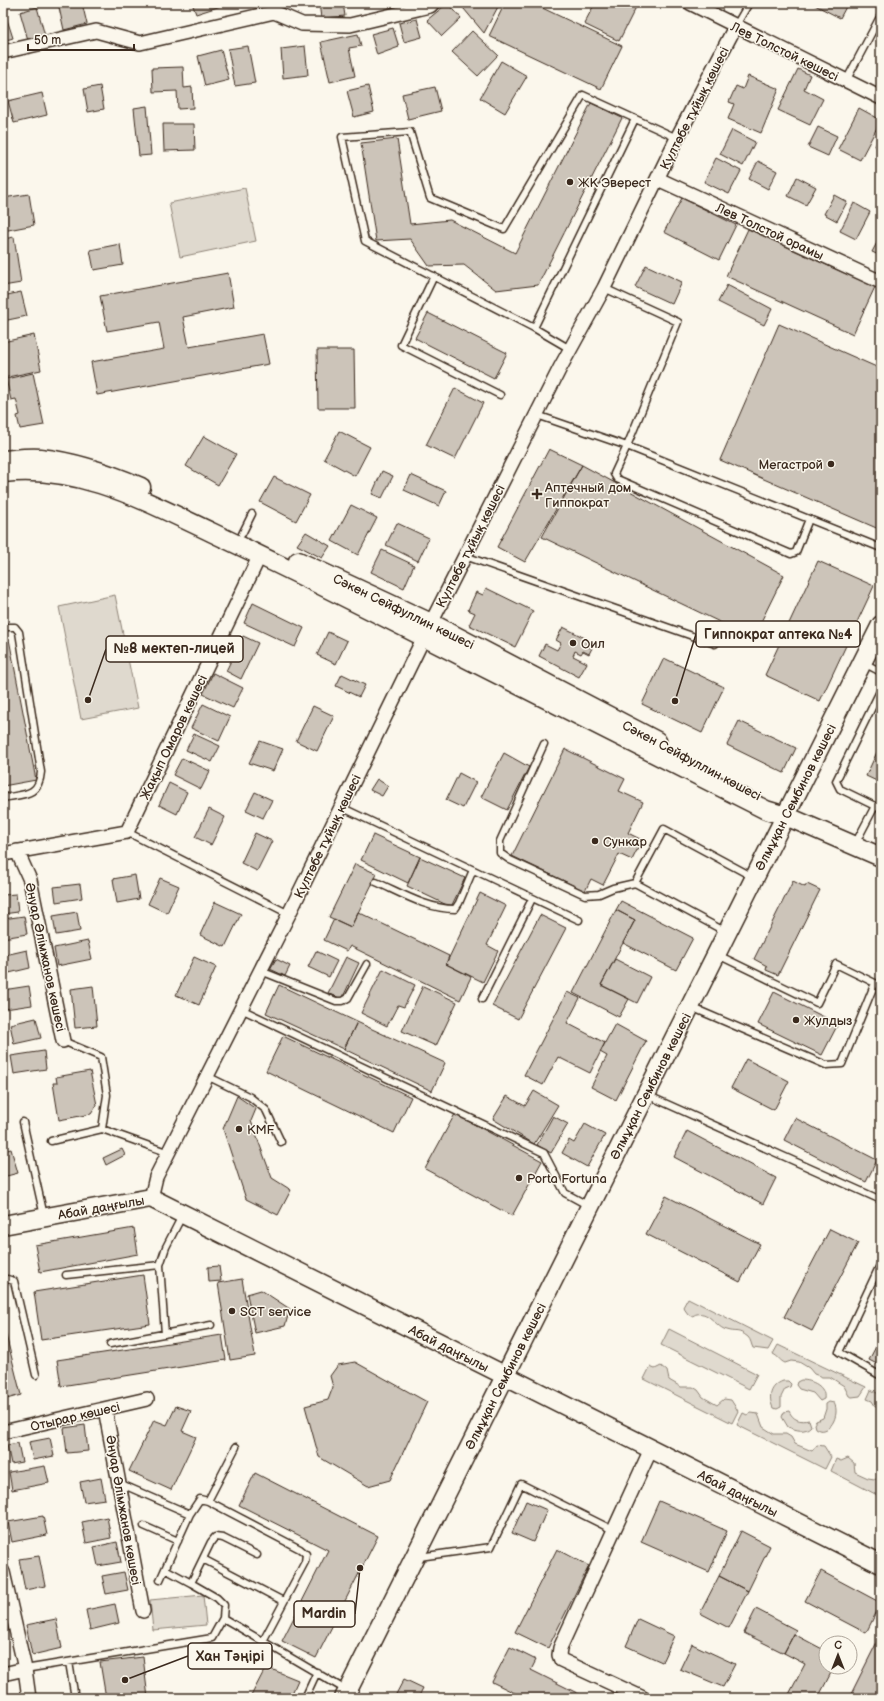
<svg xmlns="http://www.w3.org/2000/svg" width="884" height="1701" viewBox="0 0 884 1701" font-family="'Balsamiq Sans',sans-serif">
<rect width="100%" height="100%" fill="#fbf7ec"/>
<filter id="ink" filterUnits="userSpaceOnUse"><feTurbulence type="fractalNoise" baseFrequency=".025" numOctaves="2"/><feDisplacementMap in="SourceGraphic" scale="8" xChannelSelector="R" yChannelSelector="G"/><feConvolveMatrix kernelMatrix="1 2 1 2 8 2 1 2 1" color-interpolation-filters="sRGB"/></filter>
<g filter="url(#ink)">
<path fill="#dfd9ce" stroke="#8d8276" d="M245,188L256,241L180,257L169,203Z
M115,595L138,708L81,719L59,607Z
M688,1298L773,1341L768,1350L753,1348C751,1344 751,1340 748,1337C738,1329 736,1333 727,1330C716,1328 710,1311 697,1314C695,1314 694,1316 691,1316L688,1314L683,1307Z
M669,1329L757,1374L749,1389L661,1345Z
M778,1345L866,1387L860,1396L852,1397L849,1396L844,1386L830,1377H822L814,1374L809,1368L799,1362L791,1361L785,1363C780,1361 779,1357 773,1354Z
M661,1366L667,1371L669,1380L681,1387H693L698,1390L703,1397L717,1405L724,1399L731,1400L738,1411L732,1423L644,1379L650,1367L655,1369Z
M801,1380C812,1380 826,1386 824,1399L820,1401L813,1393L799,1389L796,1385L797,1382Z
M783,1381H788L791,1384L790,1387L785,1389L781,1397V1407L777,1409L773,1408C768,1397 770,1386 783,1381Z
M871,1390L881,1395V1407L875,1406L872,1401L867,1399Z
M829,1402L834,1403C841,1414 829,1438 815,1428L814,1424L816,1421L823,1418L826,1409V1404Z
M789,1411C793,1420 800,1422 809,1420L811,1426C805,1433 796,1430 788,1427L782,1417L784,1412Z
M743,1413L747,1415L750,1413L758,1414L763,1427L774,1434H786L791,1437L795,1444L812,1451L817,1445L824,1446L831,1457L825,1469L737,1425Z
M848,1458L854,1463L855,1472L868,1478L881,1480V1497L831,1471L836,1459L841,1461Z
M203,1595L206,1625L153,1630L150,1600Z"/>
<path fill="#ccc4b9" stroke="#3b2a1e" d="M58,3H82L87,24L64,30Z
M192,3H223L224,5L196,14Z
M288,3H312V4L290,9Z
M319,3H343L345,16L321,18Z
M448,3L461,18L442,36L427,20Z
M459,3H500L484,33Z
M505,3H532L622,46L601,89L489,36Z
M595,3H638L619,41L584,24Z
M811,3H848L840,18Z
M3,7L13,38L3,41Z
M37,7L45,36L28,40L20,12Z
M417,19L422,37L404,42L399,23Z
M393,28L399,47L377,55L371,34Z
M472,31L498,55L478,76L452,52Z
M358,34L361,46L349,48L355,76L330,82L321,42Z
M248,46L255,83L235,86L228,49Z
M305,46L308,75L283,78L281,49Z
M221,50L229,80L205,86L198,56Z
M501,61L527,76L505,113L480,98Z
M183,67L184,88L192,87L193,108L178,109L177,91L153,92L152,68Z
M798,69L810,75L804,89L823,99L810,125L778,110Z
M748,76L779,89L761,133L728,119L734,104L729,102L736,86L743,89Z
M100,86L104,109L88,112L84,89Z
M368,86L374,112L354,117L347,91Z
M435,87L441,111L408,119L402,94Z
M42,93L47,115L14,123L8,101Z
M591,103L622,118L538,285L496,290L464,265L429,266L410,239L376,241L361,143L397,139L410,224L450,220L515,253Z
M147,106L151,155L139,156L134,108Z
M859,108L881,120L860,160L838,149Z
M163,124H194L195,150L164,151Z
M818,127L837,136L828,156L808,147Z
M732,130L755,142L743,166L720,154Z
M881,134V149L875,146Z
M716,158L741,171L729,194L704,182Z
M758,161L777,171L768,189L749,179Z
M797,177L816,187L806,205L788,196Z
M29,194L34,225L3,231V198Z
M834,195L847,202L837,221L824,214Z
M682,198L736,225L719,260L664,232Z
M854,203L870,212L856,239L840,231Z
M748,229L875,287L853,334L726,276Z
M881,235V256L872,252Z
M14,237L21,283L3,286V239Z
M120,244L123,265L94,270L90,250Z
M646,265L682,282L672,304L635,287Z
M228,273L234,307L183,317L189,347L263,334L269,364L97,395L91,362L164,349L159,322L107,331L100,296Z
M727,285L772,309L764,325L718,302Z
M21,292L27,316L3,321V296Z
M428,313L507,353L494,378L415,338Z
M779,324L881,369V530L720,460Z
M34,335L41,370L3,378V342Z
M317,350H354L355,408H318Z
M33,373L44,425L20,429L17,416L20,415L16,399L11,400L6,379Z
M455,388L483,403L455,459L426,445Z
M339,431L370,447L355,476L324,459Z
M204,436L236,454L218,485L186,466Z
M549,449L582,465L525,562L497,547Z
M582,465L784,575L753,638L542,537Z
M382,471L393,476L382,498L372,494Z
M411,475L446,491L439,506L404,490Z
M274,477L310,495L296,521L260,502Z
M351,505L377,518L358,555L332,541Z
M397,523L429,538L418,561L386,545Z
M306,532L330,546L322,558L297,545Z
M382,550L414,565L404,588L371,572Z
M818,561L874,586L820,701L765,675Z
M486,588L533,611L515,647L469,625L475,613L468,610L476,592L483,595Z
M253,603L304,628L295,647L244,623Z
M563,627L589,640L586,646L592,648L589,654L583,651L581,654L575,651L573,656L587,663L579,677L539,656L545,644L557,650L561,643L556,640Z
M328,632L347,641L336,664L317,655Z
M243,636L258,643L241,679L226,671Z
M9,639L36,780L3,786V640Z
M664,658L724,687L702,733L642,704Z
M213,673L243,688L233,708L203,694Z
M342,674L365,685L359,697L336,686Z
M203,704L230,717L219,741L191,728Z
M313,706L334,716L317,751L296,741Z
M739,721L796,748L784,773L727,745Z
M194,734L220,746L212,762L186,750Z
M260,741L283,749L273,771L249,763Z
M565,749L625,779L619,791L643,802L628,833L642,840L632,860L619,854L603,885L591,879L585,891L512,856Z
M877,752L881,754V783L866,776Z
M504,753L529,767L507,810L481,797Z
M182,758L210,771L201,789L173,775Z
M459,773L476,782L463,808L446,800Z
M377,779L388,786L382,796L370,790Z
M169,783L187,792L177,814L159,805Z
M255,792L272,800L263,818L246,810Z
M209,809L225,817L211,845L195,837Z
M255,833L272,841L257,871L241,863Z
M373,835L420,857L408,883L361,860Z
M420,857L465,878L451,907L407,886Z
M355,864L377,874L351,927L329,917Z
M135,875L139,899L117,903L113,879Z
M160,878L179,886L167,913L148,904Z
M793,881L805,887L807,884L820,890L778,975L766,970L767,966L754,959Z
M80,884L82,898L56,902L54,887Z
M480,893L506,906L487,945L498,951L483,982L446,964Z
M16,894L18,912L3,914V895Z
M621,901L693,938L676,970L623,943L635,920L616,910Z
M215,902L241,914L225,947L200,935Z
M616,910L635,920L601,985L629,999L619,1017L573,993Z
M77,912L80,931L56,935L53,916Z
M358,912L449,956L446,964L471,977L460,1000L350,946L347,951L324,940L334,919L351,927Z
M540,915L566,928L518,1019L492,1006Z
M24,916L27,934L3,938V919Z
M88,941L92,959L57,966L54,948Z
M27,950L30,968L9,973L5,955Z
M316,951L337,961L329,977L308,967Z
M194,957L216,967L199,1005L176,995Z
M346,957L359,963L342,999L328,993Z
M276,959L290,966L285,976L270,969Z
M615,959L650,977L637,1003L601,985Z
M383,969L415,985L404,1007L398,1005L387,1026L361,1013Z
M279,985L357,1022L344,1049L266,1013Z
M29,986L32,1005L5,1009L3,990Z
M93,986L97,1026L75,1028L71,989Z
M423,986L457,1002L436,1046L402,1031Z
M567,992L580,998L567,1023L605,1043L590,1073L558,1057L543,1085L524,1075Z
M774,992L838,1024L822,1055L758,1024Z
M36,1018L41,1038L14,1044L10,1024Z
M357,1022L445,1063L432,1091L344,1049Z
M615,1024L646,1041L616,1100L591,1087L607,1056L600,1052Z
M283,1036L411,1097L394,1133L266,1071Z
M44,1051L46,1069L14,1074L11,1056Z
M746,1059L789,1081L774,1110L731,1088Z
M90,1071L97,1105L91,1114L59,1120L53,1083H57L56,1077Z
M534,1091L558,1105L534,1144L493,1119L507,1096L525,1106Z
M237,1096L256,1109L251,1121L272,1178L291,1190L278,1215L246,1199L223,1129Z
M455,1114L542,1161L512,1216L425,1169Z
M553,1116L568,1124L551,1153L537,1145Z
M795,1118L877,1160L866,1182L784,1140Z
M585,1124L605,1135L587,1167L562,1153L569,1140L574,1143Z
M687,1131L776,1178L763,1204L674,1157Z
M11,1149L18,1173L3,1177V1151Z
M122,1149L125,1155L106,1165L103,1158Z
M666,1196L760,1244L740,1282L646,1234Z
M134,1228L138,1254L40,1272L35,1245Z
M830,1229L858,1243L812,1331L784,1317Z
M219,1266L221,1281L209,1282L208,1267Z
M143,1275L150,1324L41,1340L34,1292Z
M242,1279L255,1356L230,1360L218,1283Z
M261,1290L290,1309L285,1326L255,1333L247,1294Z
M3,1323L21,1395L3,1400Z
M222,1335L226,1360L61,1386L57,1360Z
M881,1337V1366L869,1360Z
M355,1362L427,1402L390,1480L368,1486L319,1457L305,1406L328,1400L333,1387L330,1376L338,1365Z
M176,1406L191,1411L182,1431L196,1437L171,1490L129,1471L154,1420L167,1425Z
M85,1425L88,1451L67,1453L64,1428Z
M50,1438L54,1456L33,1460L29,1442Z
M18,1443L22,1462L11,1464L7,1445Z
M45,1466L49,1483L12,1490L9,1472Z
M255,1473L378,1536L316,1658L282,1641L328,1550L239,1505Z
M101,1478L105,1499L84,1502L80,1482Z
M526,1501L547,1510L533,1542L512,1533Z
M659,1501L727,1531L709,1572L641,1542Z
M43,1516L47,1535L12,1542L8,1522Z
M107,1517L111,1538L86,1543L82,1522Z
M741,1531L770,1546L748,1591L719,1576Z
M117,1542L121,1562L98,1566L94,1547Z
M557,1549L589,1566L548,1648L515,1632Z
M39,1556L45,1586L25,1590L19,1559Z
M821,1571L881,1603L866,1633L805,1601Z
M124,1572L128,1590L106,1594L102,1576Z
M719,1576L748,1591L729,1628L700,1613Z
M115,1604L119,1623L90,1630L86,1610Z
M756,1609L796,1630L784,1653L744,1633Z
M56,1619L62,1648L32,1655L26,1625Z
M638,1619L674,1636L662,1662L626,1646Z
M794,1634L826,1651V1667H834L818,1698H787L805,1664L784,1653Z
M881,1634V1693L879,1698H849Z
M692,1644L735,1664L723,1687L680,1669Z
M510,1647L536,1660L531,1670L587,1698H525L492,1682Z
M143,1657L148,1698H106L100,1662Z
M266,1667L298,1680L290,1698H250Z
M404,1679L423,1688L418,1698H394Z"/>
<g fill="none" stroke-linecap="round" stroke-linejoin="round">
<g stroke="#3b2a1e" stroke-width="9">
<path id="lane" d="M735,27L749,3
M846,81L881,15
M434,276L401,345L500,395
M604,288L678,322L627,446L881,548
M534,328L635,119
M570,349L534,328L365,241L342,137L410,132L430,198L504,229L583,95L677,138
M537,415L627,446L614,474L617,479L791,554L796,552L809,519
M242,534L252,514
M465,556L715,644
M3,627H15L19,632L41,772C39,797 23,794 3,798
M864,663L881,672
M881,689L836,781L840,789L881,809
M544,744L500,841V853L510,860L585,895L599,894L613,888L635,883
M341,807L579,920
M127,832L289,914
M855,844L875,806
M376,882C401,893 427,909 455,909L459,903L473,870
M726,932L635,883L664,829L753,877
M718,955L817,1003L836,964L881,986
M261,971L336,1001H343L348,998L367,964
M482,999L532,899
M691,1007L826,1065L842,1064L875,983
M241,1009L544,1153L565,1193L589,1206
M63,1041L101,1057L107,1095L102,1129L169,1153
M207,1076L250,1097L266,1110L281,1142
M647,1095L881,1200
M23,1122L44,1216
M51,1141L102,1129
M881,1263L839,1352L881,1376
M66,1275L160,1265
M3,1280L7,1279L14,1281L36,1375
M165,1334L160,1265L166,1247L182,1216
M110,1344L211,1325
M119,1483L190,1514L160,1580
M208,1501L236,1447
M190,1514L200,1499L208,1501L300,1549L306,1554L305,1562L263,1641
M144,1526L178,1541
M419,1557L491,1547L521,1484L613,1530
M203,1559L283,1601
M165,1569L191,1583
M223,1618L346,1690
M69,1662L75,1698
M25,1669L212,1638L223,1618L224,1605L217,1598L191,1583L211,1542L215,1537L223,1538L257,1555
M305,1698L317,1672"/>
</g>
<g stroke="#3b2a1e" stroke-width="16">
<path id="street" d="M690,3L881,98
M3,52L96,31L140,43L274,12L302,24L350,25L430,6L433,3
M658,179L881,282
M17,851L30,880L63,1041
M3,854L127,832L260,555
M151,1198L156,1177L289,914L424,637L560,368L604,288L677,138L735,27
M105,1409L143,1611
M3,1432L147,1399
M3,1572L25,1669L29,1698
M3,1674L25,1669
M643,1698L561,1660L559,1655L560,1648L651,1449"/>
</g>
<g stroke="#3b2a1e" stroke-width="21">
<path id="secondary" d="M3,460C15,459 28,457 40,458C76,462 108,473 141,487
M3,473C78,464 145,501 211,532C268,559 325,587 382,616C510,680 638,745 766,810L786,816L881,857
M298,561L431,623L657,741
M3,1225L151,1198L881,1564
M344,1698L881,625"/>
</g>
<use href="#lane" stroke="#fbf7ec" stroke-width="6"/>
<use href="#street" stroke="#fbf7ec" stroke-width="13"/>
<use href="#secondary" stroke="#fbf7ec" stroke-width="18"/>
</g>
</g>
<g fill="#3b2a1e" stroke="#fbf7ec" stroke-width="1.5">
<circle cx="570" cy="182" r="4"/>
<circle cx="831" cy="464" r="4"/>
<path d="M535 488h4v4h4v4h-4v4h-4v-4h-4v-4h4z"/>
<circle cx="573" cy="643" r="4"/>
<circle cx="595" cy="841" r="4"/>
<circle cx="796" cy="1020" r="4"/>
<circle cx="239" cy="1129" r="4"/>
<circle cx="519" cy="1178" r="4"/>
<circle cx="232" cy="1311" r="4"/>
</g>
<g text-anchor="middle" stroke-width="3" stroke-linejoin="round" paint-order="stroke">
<g font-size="13" fill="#3b2a1e" stroke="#fbf7ec">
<text transform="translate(785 51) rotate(26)" y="5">Лев Толстой көшесі</text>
<text transform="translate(694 108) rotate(-63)" y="5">Күлтөбе тұйық көшесі</text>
<text transform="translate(770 231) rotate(25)" y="5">Лев Толстой орамы</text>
<text transform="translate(470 546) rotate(-63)" y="5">Күлтөбе тұйық көшесі</text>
<text transform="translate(404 611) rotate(26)" y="5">Сәкен Сейфуллин көшесі</text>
<text transform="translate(173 737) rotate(-64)" y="5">Жақып Омаров көшесі</text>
<text transform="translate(692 760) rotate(28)" y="5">Сәкен Сейфуллин көшесі</text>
<text transform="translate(795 797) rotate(-63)" y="5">Әлмұқан Сембинов көшесі</text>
<text transform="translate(327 836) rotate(-64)" y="5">Күлтөбе тұйық көшесі</text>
<text transform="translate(46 957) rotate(78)" y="5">Әнуар Әлімжанов көшесі</text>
<text transform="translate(650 1086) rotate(-63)" y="5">Әлмұқан Сембинов көшесі</text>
<text transform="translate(101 1207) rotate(-10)" y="5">Абай даңғылы</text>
<text transform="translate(449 1348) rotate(27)" y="5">Абай даңғылы</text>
<text transform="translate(505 1376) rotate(-63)" y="5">Әлмұқан Сембинов көшесі</text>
<text transform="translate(75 1416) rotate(-13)" y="5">Отырар көшесі</text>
<text transform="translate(738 1493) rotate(27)" y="5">Абай даңғылы</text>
<text transform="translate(124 1510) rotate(80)" y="5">Әнуар Әлімжанов көшесі</text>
</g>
<g font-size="13" fill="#3b2a1e" stroke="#fbf7ec" text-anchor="start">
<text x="578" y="187">ЖК Эверест</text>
<text x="823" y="469" text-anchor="end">Мегастрой</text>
<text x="545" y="492">Аптечный дом<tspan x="545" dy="15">Гиппократ</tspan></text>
<text x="581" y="648">Оил</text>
<text x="603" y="846">Сункар</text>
<text x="804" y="1025">Жулдыз</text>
<text x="247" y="1134">KMF</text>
<text x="527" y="1183">Porta Fortuna</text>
<text x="240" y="1316">SCT service</text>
</g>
</g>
<path fill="none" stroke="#3b2a1e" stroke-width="1.5" d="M675 701L696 634M88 700L106 649M360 1568L355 1614M125 1680L188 1656"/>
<g fill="#3b2a1e" stroke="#fbf7ec" stroke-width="1.5">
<circle cx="675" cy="701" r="4"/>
<circle cx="88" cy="700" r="4"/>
<circle cx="360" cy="1568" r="4"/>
<circle cx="125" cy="1680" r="4"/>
</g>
<g fill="#fbf7ec" stroke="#3b2a1e" stroke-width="1.5">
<rect x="696" y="621" width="164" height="26" rx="4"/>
<rect x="106" y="636" width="137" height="26" rx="4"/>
<rect x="294" y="1601" width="61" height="26" rx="4"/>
<rect x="188" y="1643" width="84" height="26" rx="4"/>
</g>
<g font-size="14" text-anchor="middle" font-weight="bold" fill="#3b2a1e">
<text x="778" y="639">Гиппократ аптека №4</text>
<text x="174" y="653">№8 мектеп-лицей</text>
<text x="324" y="1618">Mardin</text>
<text x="230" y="1661">Хан Тәңірі</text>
</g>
<rect width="884" height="1701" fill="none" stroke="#fbf7ec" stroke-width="16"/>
<rect x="8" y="8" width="868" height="1685" fill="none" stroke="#3b2a1e" stroke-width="1.5" filter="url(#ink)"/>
<g transform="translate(838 1655)"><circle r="19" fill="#fbf7ec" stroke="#aea59a"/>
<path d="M0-3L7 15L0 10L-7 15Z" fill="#3b2a1e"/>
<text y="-6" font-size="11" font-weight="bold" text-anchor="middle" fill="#3b2a1e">С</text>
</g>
<path d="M28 44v6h106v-6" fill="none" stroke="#3b2a1e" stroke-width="2"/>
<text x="34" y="44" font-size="12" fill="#3b2a1e" stroke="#fbf7ec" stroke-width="3" paint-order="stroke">50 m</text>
</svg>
